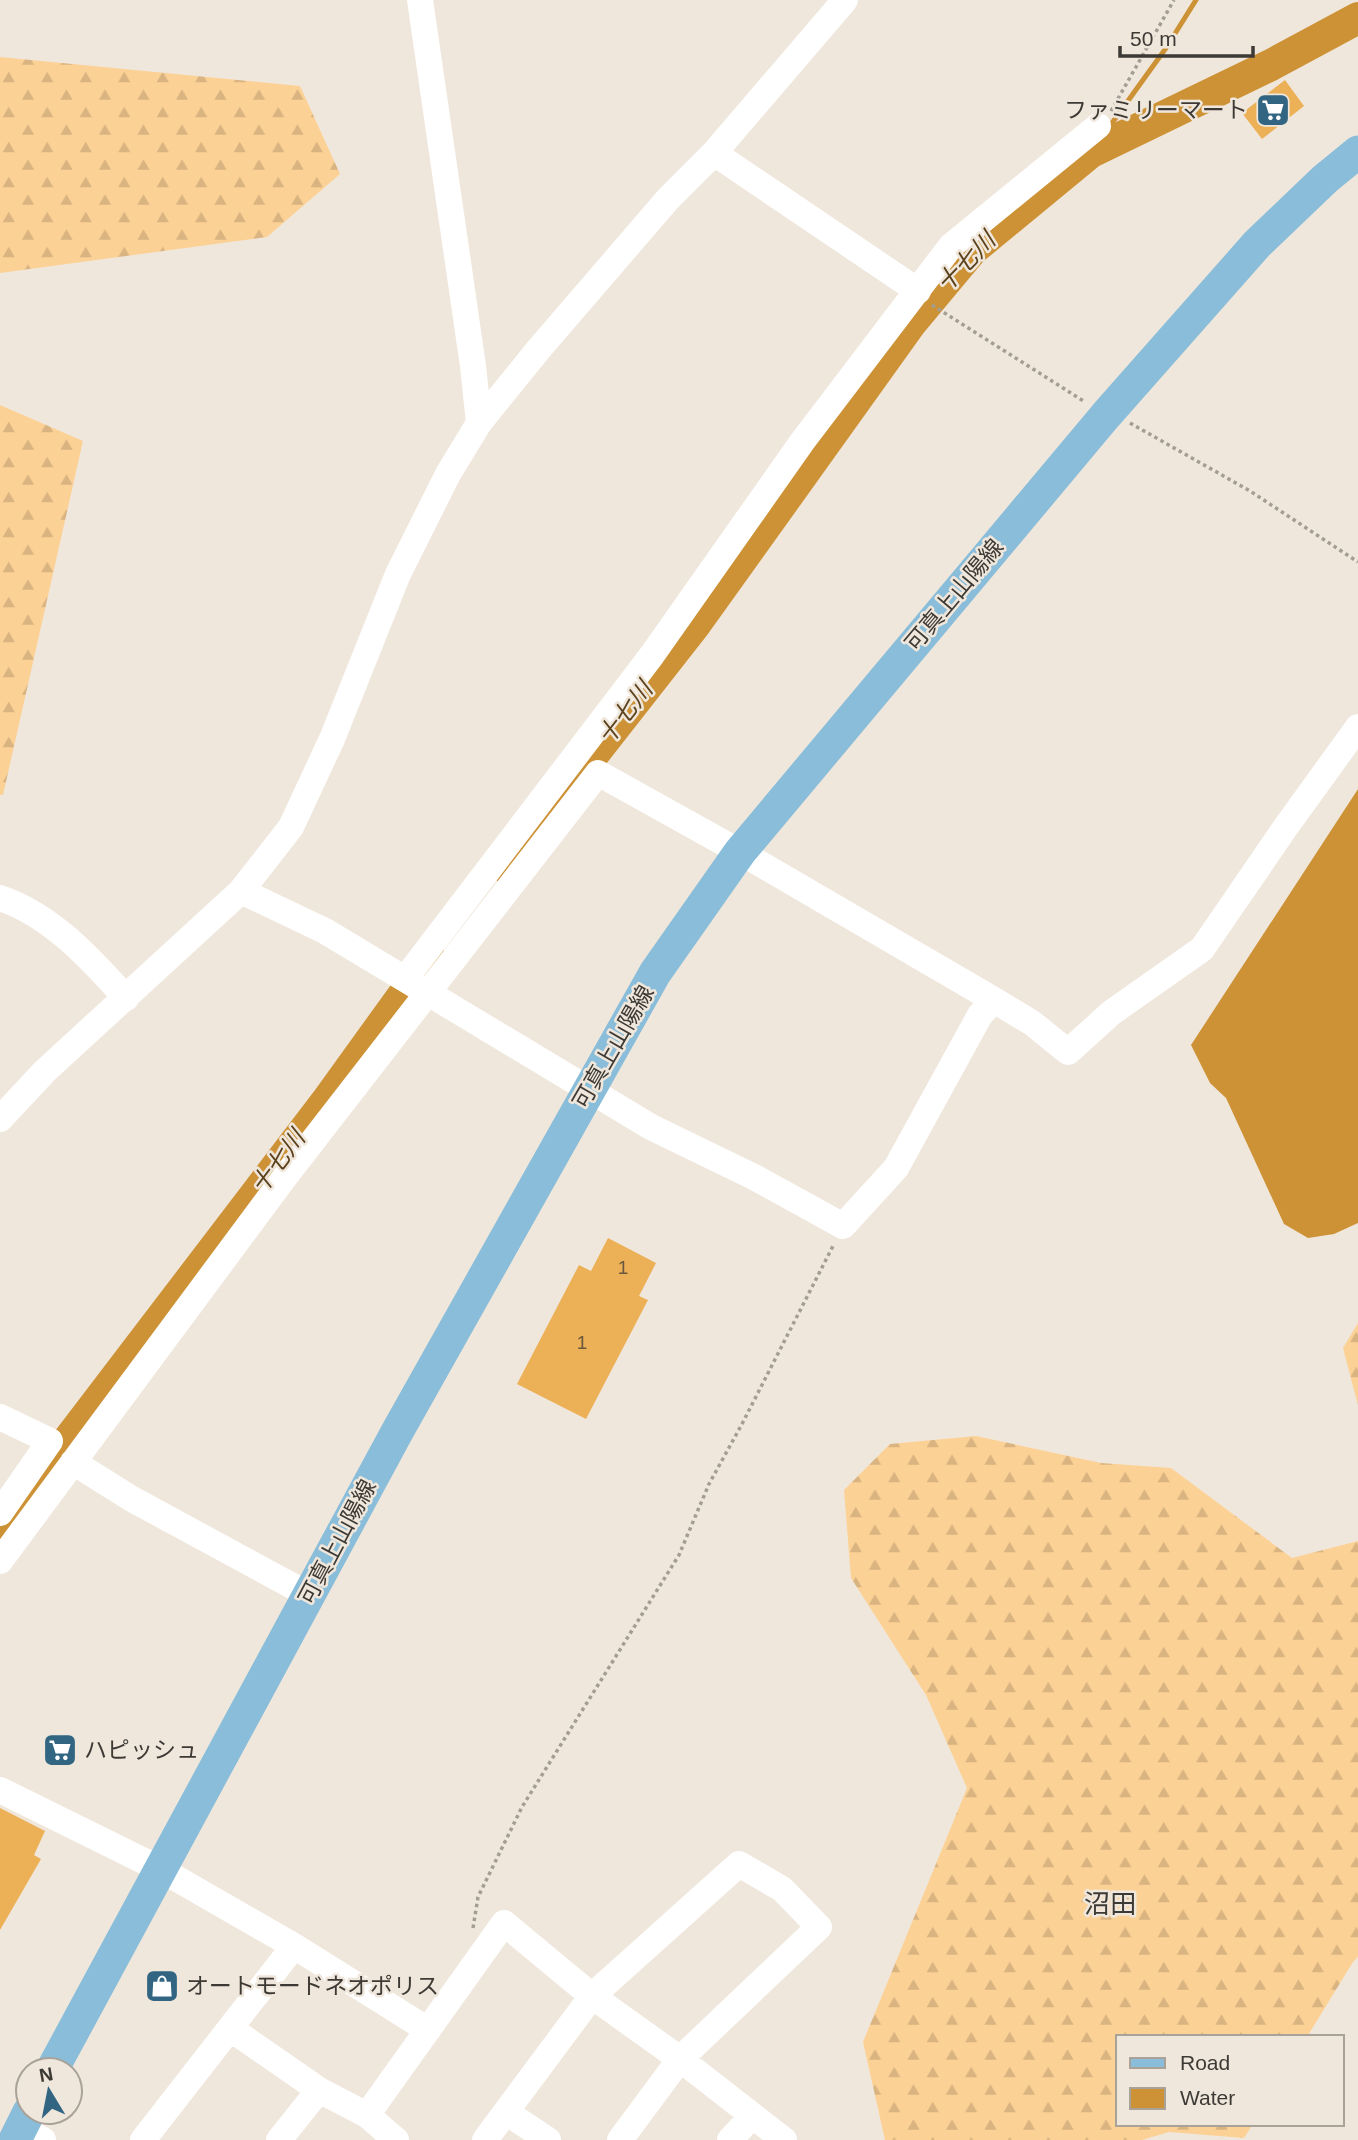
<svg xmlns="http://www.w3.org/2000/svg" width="1358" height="2140" viewBox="0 0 1358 2140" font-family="Arial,'Noto Sans JP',sans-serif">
<defs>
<pattern id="forest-firs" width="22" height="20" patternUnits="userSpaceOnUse" patternTransform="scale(1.75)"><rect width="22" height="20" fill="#fcd195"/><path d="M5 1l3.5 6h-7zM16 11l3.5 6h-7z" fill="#d9b481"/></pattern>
</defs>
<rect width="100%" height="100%" fill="#f0e7dc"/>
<path fill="url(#forest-firs)" d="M0,57L300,86L340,174L267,237L0,273Z
M0,405L83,441L3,795H0Z
M1358,1323V1405L1343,1348Z
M976,1436L1101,1463L1171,1468L1292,1558L1358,1541V1957L1353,1962L1307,2037H1118V2124H1253L1244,2138L1169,2132L1142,2140H885L863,2042L967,1788L926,1695L851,1578L844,1490L890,1444Z"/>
<path fill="#cd9235" d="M1358,789V1223L1334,1234L1308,1238L1284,1224L1226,1098L1210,1083L1191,1045Z"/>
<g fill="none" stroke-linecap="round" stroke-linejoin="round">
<path stroke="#cd9235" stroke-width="5" d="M1107,130L1166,48L1196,0
M1091,152L1099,141"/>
<path stroke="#cd9235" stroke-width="32" d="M505,867L694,626L911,323L972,250L1091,152L1271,65L1358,18
M0,1535L50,1464L326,1102L430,958"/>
</g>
<path fill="#ecb056" d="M1285,80L1304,106L1262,139L1242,113Z
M608,1238L656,1263L639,1296L648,1300L586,1419L517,1384L579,1265L591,1271Z
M0,1808L45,1831L34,1855L41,1859L0,1930Z"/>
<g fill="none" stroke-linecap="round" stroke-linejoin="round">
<path stroke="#a39d94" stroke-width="3.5" stroke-dasharray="3.5 3.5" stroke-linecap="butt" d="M1111,111L1174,0
M932,305L1085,402
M1130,423L1250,491L1358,562
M473,1928L478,1897L522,1807L679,1555L709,1484L742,1424L834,1244"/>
<path stroke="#fff" stroke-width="26" d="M420,0L473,366L479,423
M714,153L918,291
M241,891L325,931L651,1127L754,1177L843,1226L896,1168L980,1015L994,1000
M0,898C51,915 91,959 126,998
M406,978L652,655L802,442L951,246L1098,126
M0,1119L45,1071L241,891L291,827L332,739L398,574L448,474L479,423L538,350L668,199L714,153L845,0
M0,1417L50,1441L0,1513
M73,1462L132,1499L309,1595
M0,1561L284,1178L598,773L740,852L994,1000L1032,1023L1068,1052L1111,1013L1202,949L1285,828L1358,727
M0,1790L160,1869L294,1946L428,2030
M231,2029L319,2090L367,2115L396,2140
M506,2112L548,2140
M367,2115L504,1923L592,1996L680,2059L784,2140
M21,2127L43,2140
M143,2140L294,1946
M279,2140L319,2090
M485,2140L592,1996L739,1864L782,1889L819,1927L680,2059L620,2140
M730,2140L752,2116"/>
<path stroke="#89bdd9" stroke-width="33" d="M52,2070L397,1432L655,973L740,852L1106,415L1257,244L1325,179L1358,152
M15,2140L29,2112"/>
</g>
<defs>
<g id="supermarket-square" transform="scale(1.75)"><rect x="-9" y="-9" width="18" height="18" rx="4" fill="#326582" stroke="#f0e7dc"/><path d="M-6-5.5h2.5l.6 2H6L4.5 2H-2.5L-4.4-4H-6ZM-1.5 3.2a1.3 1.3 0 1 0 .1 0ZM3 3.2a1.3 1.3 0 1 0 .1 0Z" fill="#fff"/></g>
<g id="shop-square" transform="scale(1.75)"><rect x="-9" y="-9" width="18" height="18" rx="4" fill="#326582" stroke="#f0e7dc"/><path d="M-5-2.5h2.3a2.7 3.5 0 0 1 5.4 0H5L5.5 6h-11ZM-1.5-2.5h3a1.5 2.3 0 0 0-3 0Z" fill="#fff"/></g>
</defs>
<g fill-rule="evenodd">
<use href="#supermarket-square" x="1273" y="110"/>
<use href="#supermarket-square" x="60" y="1750"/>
<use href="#shop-square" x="162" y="1986"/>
</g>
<g text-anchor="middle" stroke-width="5" stroke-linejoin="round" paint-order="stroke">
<g font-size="19" fill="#69583d">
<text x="623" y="1274">1</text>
<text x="582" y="1349">1</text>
</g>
<g font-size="23" fill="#3d3a35" stroke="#f0e7dc" text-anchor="start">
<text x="1248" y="118" text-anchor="end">ファミリーマート</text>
<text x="84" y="1758">ハピッシュ</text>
<text x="186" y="1994">オートモードネオポリス</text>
</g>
<g font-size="23" fill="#3d3a35" stroke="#f0e7dc">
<text transform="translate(954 595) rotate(-50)" y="8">可真上山陽線</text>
<text transform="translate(613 1047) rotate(-60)" y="8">可真上山陽線</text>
<text transform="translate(337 1542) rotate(-62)" y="8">可真上山陽線</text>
</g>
<g font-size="24" font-style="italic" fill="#5b421d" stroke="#f0e7dc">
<text transform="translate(966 262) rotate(-46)" y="8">十七川</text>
<text transform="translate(625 713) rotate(-52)" y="8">十七川</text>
<text transform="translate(278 1162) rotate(-53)" y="8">十七川</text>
</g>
<g font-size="26" fill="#3d3a35" stroke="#f0e7dc">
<text x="1110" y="1913">沼田</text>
</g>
</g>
<rect x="1116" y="2035" width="228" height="91" fill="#f0e7dc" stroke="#a8a299" stroke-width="2"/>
<rect x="1130" y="2058" width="35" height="10" fill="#89bdd9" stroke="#a8a299" stroke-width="2"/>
<text x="1180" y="2070" font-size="21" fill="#3d3a35">Road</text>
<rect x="1130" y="2088" width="35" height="21" fill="#cd9235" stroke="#a8a299" stroke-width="2"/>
<text x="1180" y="2105" font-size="21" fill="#3d3a35">Water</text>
<g transform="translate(49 2091) rotate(350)"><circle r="33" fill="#f0e7dc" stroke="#a8a299" stroke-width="2"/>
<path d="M0-5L12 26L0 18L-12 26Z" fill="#326582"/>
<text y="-10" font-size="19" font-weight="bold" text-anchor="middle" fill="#3d3a35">N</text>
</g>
<path d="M1120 46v10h133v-10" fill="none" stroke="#3d3a35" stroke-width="3.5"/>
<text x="1130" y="46" font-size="21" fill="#3d3a35" stroke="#f0e7dc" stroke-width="5" paint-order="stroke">50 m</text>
</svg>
